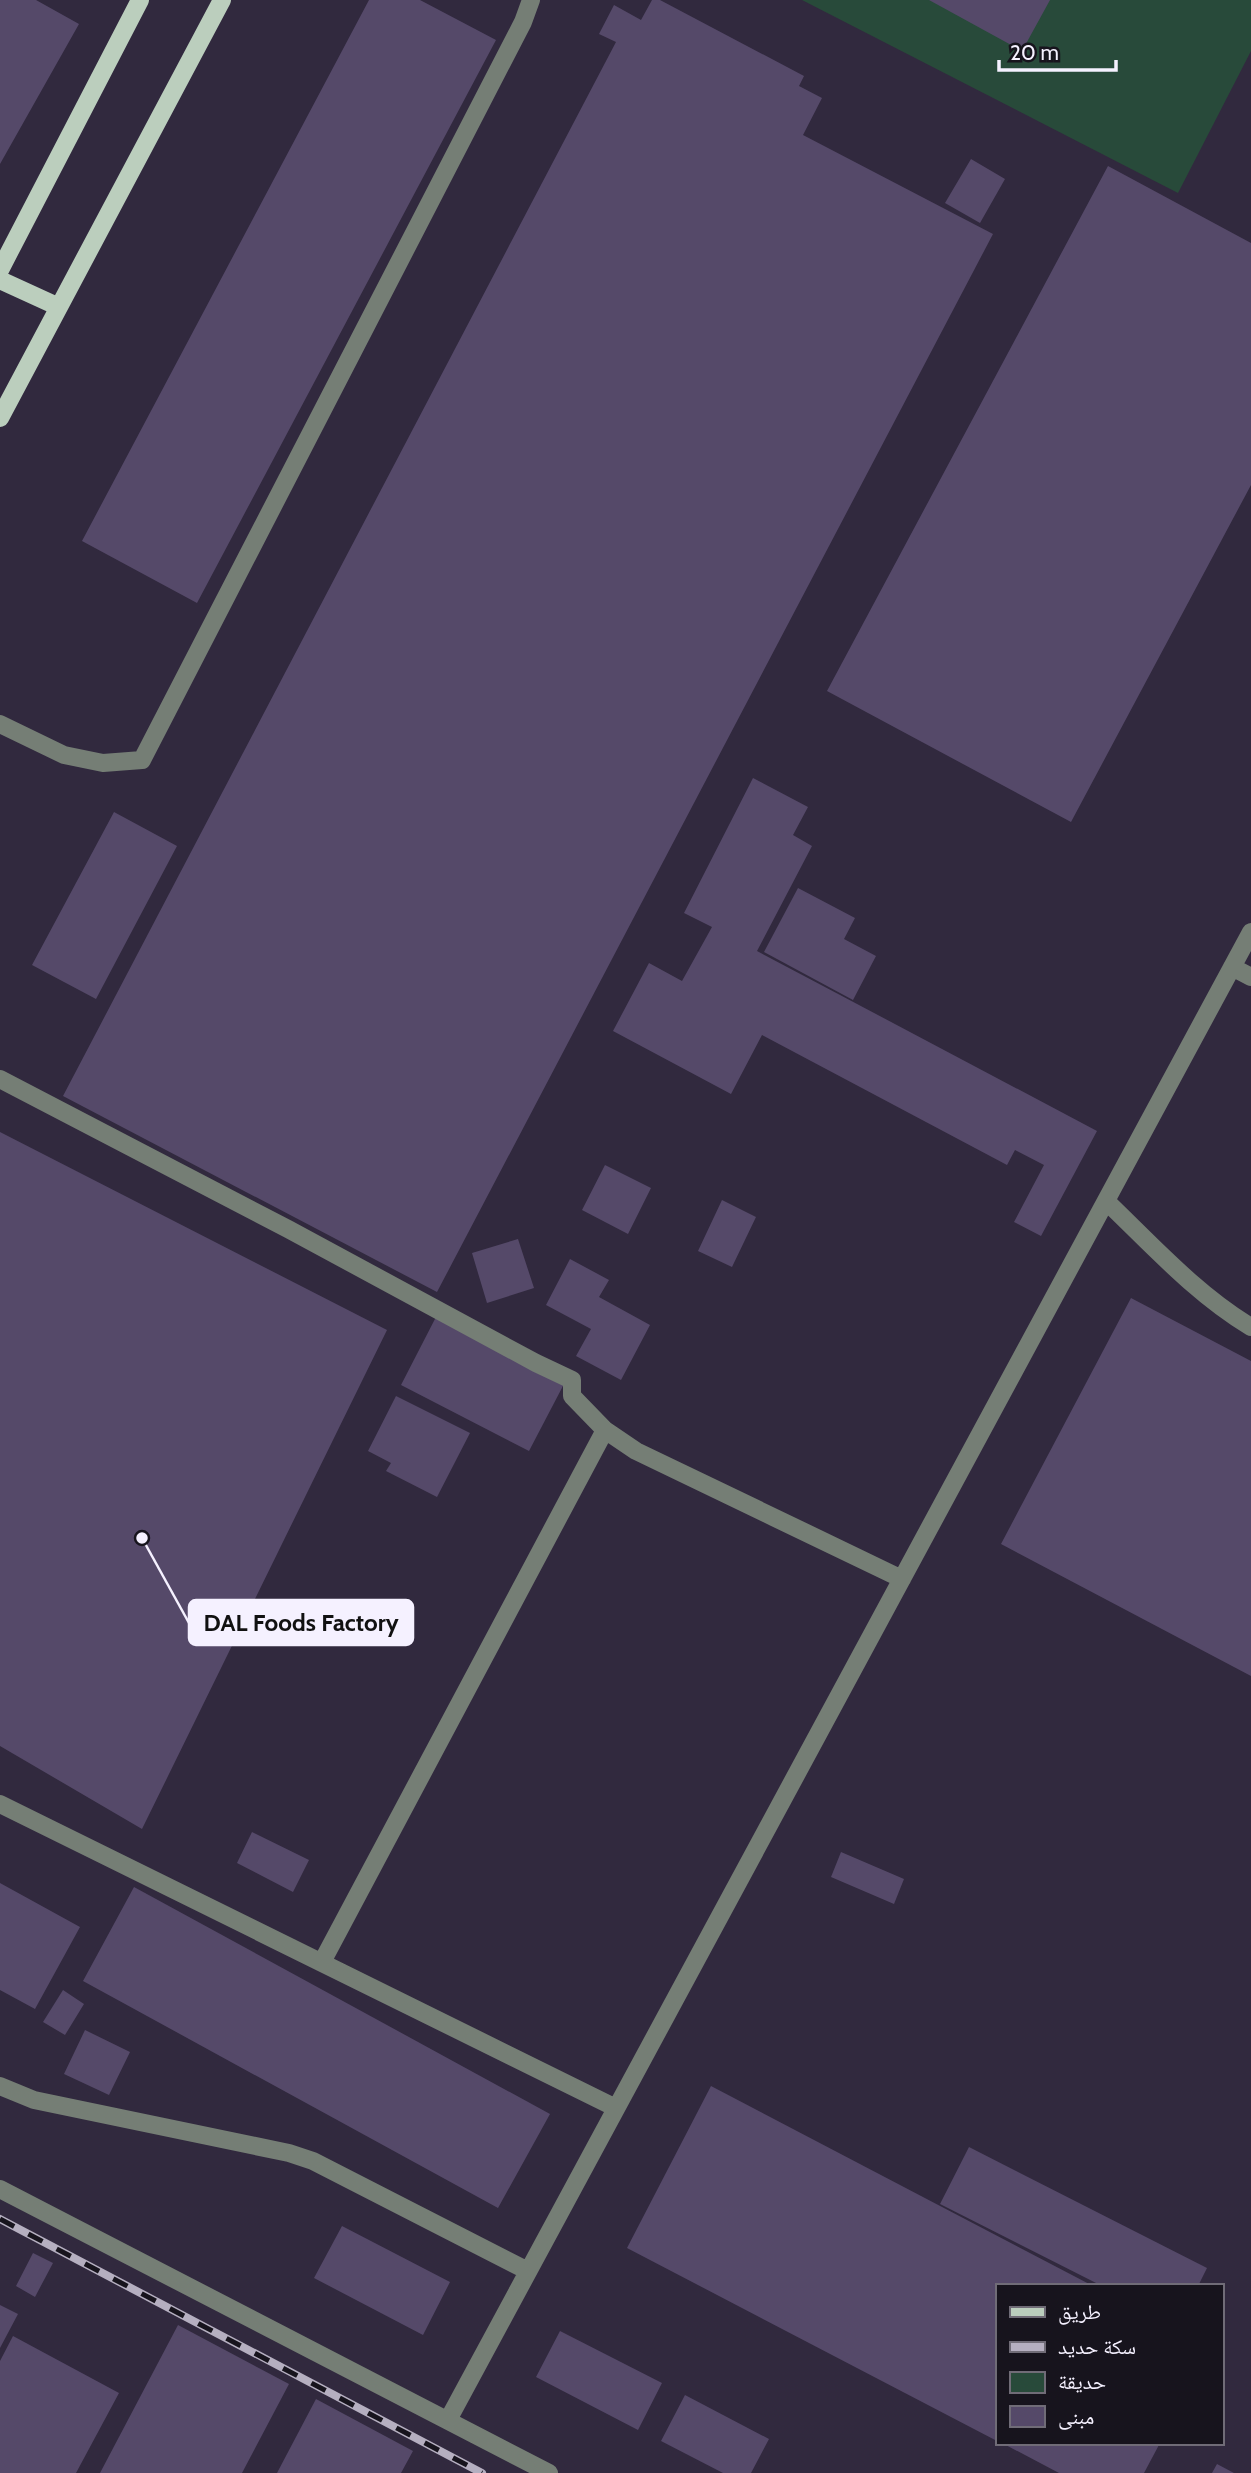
<svg xmlns="http://www.w3.org/2000/svg" width="1251" height="2473" viewBox="0 0 1251 2473" font-family="Cabin,'Noto Naskh Arabic',sans-serif">
<rect width="100%" height="100%" fill="#31293e"/>
<path fill="#284a3a" d="M802,0H1251V51L1178,193Z"/>
<path fill="#554969" d="M0,0H36L79,24L0,164Z
M369,0H420L496,40L197,603L82,541Z
M652,0H660L804,76L799,86L822,98L803,135L993,234L437,1292L63,1096L616,42L599,34L614,5L641,20Z
M929,0H1050L1022,51Z
M971,159L1005,179L980,223L945,203Z
M1108,166L1251,243V485L1071,822L827,691Z
M753,778L808,807L793,835L812,846L757,951L1097,1131L1041,1236L1014,1222L1044,1165L1015,1150L1007,1165L762,1035L731,1094L613,1031L649,963L682,981L712,927L684,913Z
M114,812L177,846L96,999L32,965Z
M798,888L855,918L844,939L876,956L853,1000L764,952Z
M0,1132L387,1330L142,1829L0,1746Z
M605,1165L651,1188L628,1234L582,1210Z
M722,1200L756,1217L732,1267L698,1251Z
M518,1239L534,1288L487,1303L472,1253Z
M570,1259L609,1280L599,1297L650,1325L621,1380L576,1356L591,1329L546,1305Z
M1131,1298L1251,1361V1676L1001,1544Z
M436,1317L564,1384L529,1451L401,1385Z
M396,1396L470,1433L437,1497L386,1471L391,1463L368,1451Z
M252,1832L309,1860L293,1892L237,1863Z
M841,1852L904,1879L894,1904L831,1877Z
M0,1883L80,1927L35,2009L0,1990Z
M134,1887L550,2114L498,2208L83,1981Z
M63,1990L84,2004L65,2035L43,2022Z
M85,2030L130,2052L109,2095L64,2074Z
M711,2086L1093,2286H997V2441L627,2248Z
M969,2147L1207,2268L1198,2286H1102L940,2204Z
M342,2226L450,2282L423,2335L314,2278Z
M33,2253L53,2263L35,2297L16,2286Z
M0,2305L18,2314L0,2348Z
M178,2325L289,2384L242,2473H100Z
M560,2331L662,2383L638,2430L536,2377Z
M13,2336L119,2393L76,2473H0V2361Z
M685,2395L769,2439L751,2473H723L661,2441Z
M316,2399L413,2451L401,2473H277Z
M1002,2443H1160L1144,2473H1059Z
M1217,2464L1234,2473H1212Z"/>
<g fill="none" stroke-linecap="round" stroke-linejoin="round">
<path stroke="#757e75" stroke-width="18" d="M0,724L64,755L103,763L142,760L523,22L531,0
M1232,967L1251,977
M0,1079L288,1229L536,1363L572,1380V1396L605,1430L636,1451L902,1579
M1106,1201C1152,1245 1196,1294 1251,1327
M0,1804L616,2108
M322,1962L605,1430
M0,2086L34,2100L289,2153L313,2161L528,2271
M0,2189L549,2473
M448,2420L1251,932"/>
<path stroke="#bbcebd" stroke-width="18" d="M0,270L140,0
M0,280L59,307
M0,418L222,0"/>
<g stroke="#b5afc0" stroke-width="8">
<path id="rail" d="M0,2219L482,2473"/>
</g>
<use href="#rail" stroke="#17141d" stroke-width="5" stroke-dasharray="16" stroke-linecap="butt"/>
</g>
<path fill="none" stroke="#f5f1ff" stroke-width="2.5" d="M142 1538L189 1623"/>
<circle fill="#f5f1ff" stroke="#17141d" stroke-width="2.5" cx="142" cy="1538" r="7"/>
<rect fill="#f5f1ff" stroke="#f5f1ff" stroke-width="2.5" x="189" y="1600" width="224" height="45" rx="7"/>
<g font-size="24" text-anchor="middle" font-weight="bold" fill="#111">
<text x="301" y="1631">DAL Foods Factory</text>
</g>
<rect x="996" y="2284" width="228" height="161" fill="#17141d" stroke="#706c77" stroke-width="2"/>
<rect x="1010" y="2307" width="35" height="10" fill="#bbcebd" stroke="#706c77" stroke-width="2"/>
<text x="1058" y="2319" font-size="21" fill="#f5f1ff">طريق</text>
<rect x="1010" y="2342" width="35" height="10" fill="#b5afc0" stroke="#706c77" stroke-width="2"/>
<text x="1058" y="2354" font-size="21" fill="#f5f1ff">سكة حديد</text>
<rect x="1010" y="2372" width="35" height="21" fill="#284a3a" stroke="#706c77" stroke-width="2"/>
<text x="1058" y="2389" font-size="21" fill="#f5f1ff">حديقة</text>
<rect x="1010" y="2406" width="35" height="21" fill="#554969" stroke="#706c77" stroke-width="2"/>
<text x="1058" y="2424" font-size="21" fill="#f5f1ff">مبنى</text>
<path d="M999 60v10h117v-10" fill="none" stroke="#f5f1ff" stroke-width="3.5"/>
<text x="1010" y="60" font-size="21" fill="#f5f1ff" stroke="#17141d" stroke-width="5" paint-order="stroke">20 m</text>
</svg>
